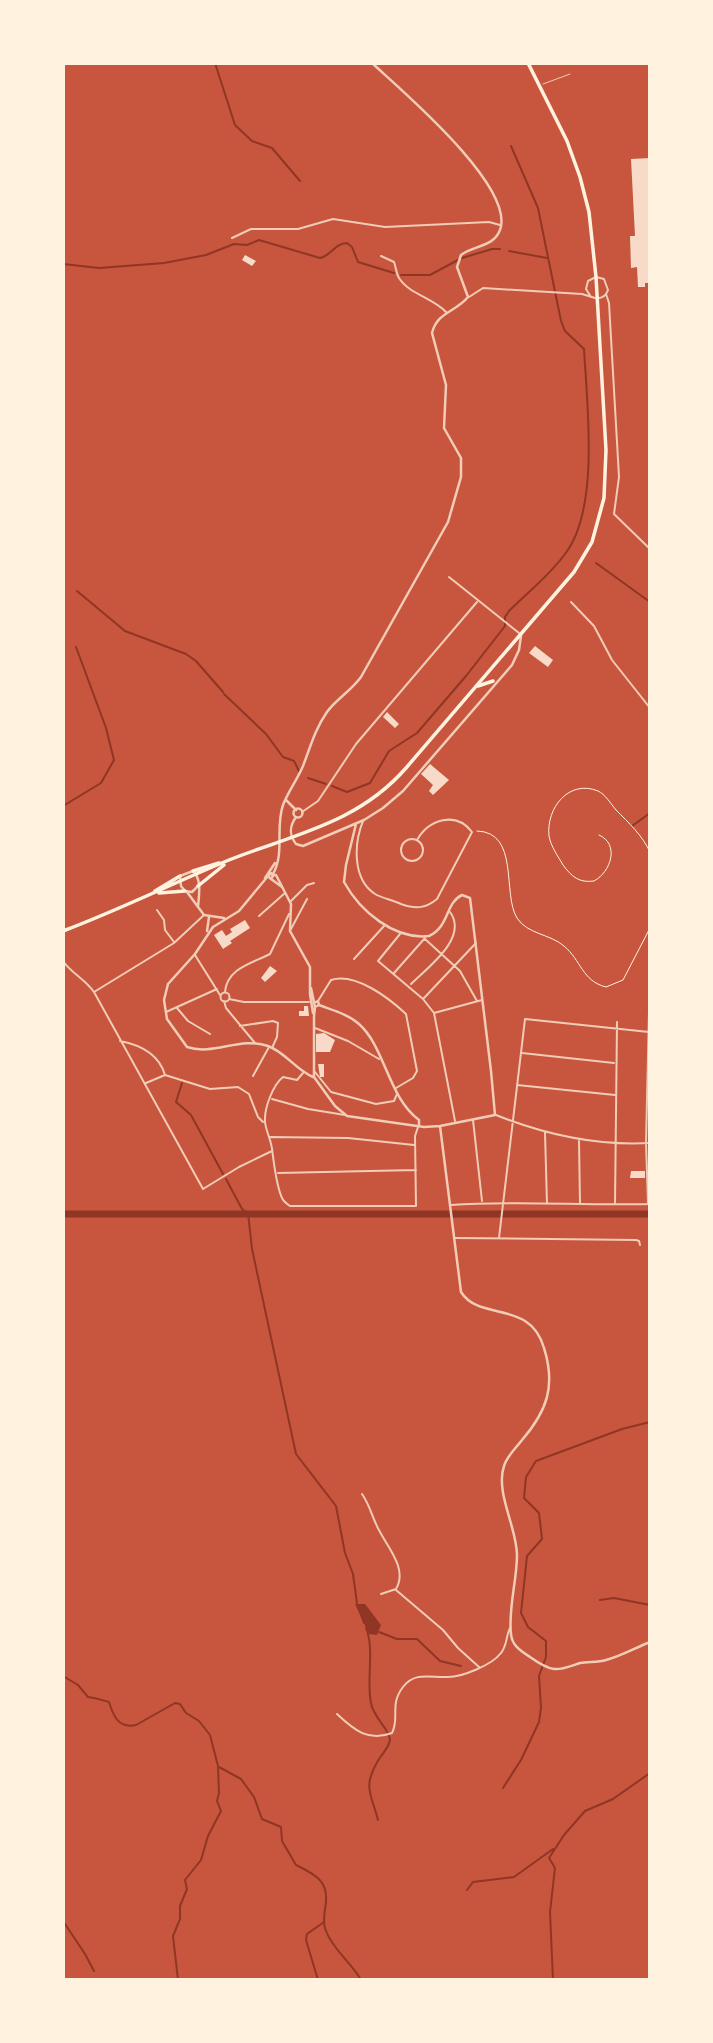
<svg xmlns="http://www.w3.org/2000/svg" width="713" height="2043" viewBox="0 0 713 2043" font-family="'PT Serif',serif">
<rect width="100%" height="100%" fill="#c8553d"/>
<path fill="#8f3625" d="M355,1604H365L381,1625L377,1635L369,1634Z"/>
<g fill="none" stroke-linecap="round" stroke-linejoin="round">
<path stroke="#8f3625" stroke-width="2" d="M215,63L235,125L252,141L272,148L300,181
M509,251L547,258
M462,258L492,249H500
M63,264L99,268L164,263L206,255L234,244L247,245L259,240L320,258C331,256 335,243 347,243L352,247L358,262L394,273
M401,275H430L458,260
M596,563L650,602
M77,591L125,631L186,654L196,661L223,692
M224,694L266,734L283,757L294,761L299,771
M308,778L326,784
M332,786L347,792L370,783L389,751L417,733L466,676L505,626V617L509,611C528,592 549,576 565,554C600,509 587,404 584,349L565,331L561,321L538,208L511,146
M63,806L101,783L114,760L106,728L76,647
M632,826L650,813
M182,1083L176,1102L191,1115L223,1174
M226,1179L242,1209L248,1213L252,1249L296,1454L336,1506L345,1553L353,1574L357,1603
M600,1600L614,1598L650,1605
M360,1612L364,1623
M366,1628C375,1651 366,1678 371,1703C373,1717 390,1730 390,1740C389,1747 383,1753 379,1759C362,1787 371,1793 378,1820
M379,1632L397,1639H417L440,1661L461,1666
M63,1676L78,1685L88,1697C96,1698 101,1700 109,1702C113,1715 118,1729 136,1725L175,1703L180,1704L186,1713L199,1721L210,1735L218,1766L219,1793L217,1801L221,1811L208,1836L201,1860L185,1880L187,1889L180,1906V1919L173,1936L178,1980
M219,1767L241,1779L254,1797L262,1819L281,1827L282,1841L296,1865C319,1876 330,1883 325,1909C324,1916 323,1925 326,1931C333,1950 352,1963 361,1980
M503,1788L521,1760L539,1722L541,1708L539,1676L546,1657V1641L528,1627L521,1613L527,1556L542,1539L539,1513L524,1498L526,1477L536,1461L622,1429L650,1422
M467,1890L473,1882L514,1877L553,1849
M63,1921L85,1954L94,1971
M318,1980L306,1940L307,1934L324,1922
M553,1980L550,1912L555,1868L549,1858L564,1835L585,1811L613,1799L650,1773"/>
<path stroke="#8f3625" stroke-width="7" d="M63,1214H650"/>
</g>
<path fill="#f7dbc8" d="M650,158V283H645V287H638L637,267L631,268L630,236H635L631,159Z
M245,255L256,261L252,266L242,260Z
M535,646L553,660L548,667L529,653Z
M387,712L399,724L395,728L383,717Z
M430,764L449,780L433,795L429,791L433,785L421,774Z
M245,920L250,928L230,941L232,943L223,949L214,935L222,930L226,936L232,932L230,929Z
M270,966L277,971L265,982L261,978Z
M304,1006H308L309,1016H299V1011H304Z
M324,1033L335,1040L330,1052H316V1034Z
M318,1064H324V1077H320Z
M631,1171H645V1178H630Z"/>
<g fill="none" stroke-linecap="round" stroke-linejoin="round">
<path stroke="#fff3e0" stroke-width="1" d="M477,831C520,832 502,894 517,918C527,934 550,934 564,946C581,960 582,981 606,987L623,980L650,928
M599,835C620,844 611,872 594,881C579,883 572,877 563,865C558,856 551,847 549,836C546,808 569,779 598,791C605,794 611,804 616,810C629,823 642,835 650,852"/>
<path stroke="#f1ccb7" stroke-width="1" d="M543,84L570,74"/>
<path stroke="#f1ccb7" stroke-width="2" d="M232,238L251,229H298L333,219L385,227L489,222L500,225
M381,256L394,262C396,267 396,273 399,278C409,294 433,298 446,312
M606,294L609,303L619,477L614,514L650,549
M469,297L483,288L582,294L595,298C602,299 606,296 608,290L604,279L596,277L588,281L586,289L591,297
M449,577L519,633
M571,602L594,626L612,660L650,708
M302,812L318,801L356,744L477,602
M363,821C354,843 352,879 375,894C382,898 392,900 401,904C415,909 425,909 437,899L472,832C456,811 429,819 417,840
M401 850a11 11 0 1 1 22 0a11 11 0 1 1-22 0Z
M291,901L307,885L314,883
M157,910L164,920L165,930L174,942
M259,916L285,893
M291,929L307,899
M400,934L378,961L423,999L434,1013L455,1121
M425,939L460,971L477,1001
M195,955L220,995
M354,959L384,926
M63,961C71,973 85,979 94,992L203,1189L239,1167L272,1151
M394,973L425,938
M411,984C427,968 469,938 450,912
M94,992L174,943L204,915
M225,992C227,968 253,963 270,954L289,914
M220.5 997a4.5 4.5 0 1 1 9 0a4.5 4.5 0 1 1-9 0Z
M424,998L476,943
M229,999L244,1002H309
M224,1001L226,1008L255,1043
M318,1001L331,980C355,972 389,998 406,1014L417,1071L413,1078L396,1088
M177,1008L188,1021L210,1034
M166,1012L217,989
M434,1013L482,1000
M240,1026L273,1021L278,1023L277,1037L272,1048
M315,1028L348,1041L379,1059
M120,1041C141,1045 159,1054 165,1075
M522,1053L614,1063
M315,1072L331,1092L376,1104L394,1101L397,1094
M303,1073L297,1080L283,1077C273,1085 264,1108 265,1122C266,1131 271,1140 272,1149C274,1163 276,1185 282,1198C284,1202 287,1204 290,1206H416L415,1136L418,1127
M253,1076L269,1047
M146,1083L165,1075L210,1089L238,1087L249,1094L258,1117L263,1122
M517,1085L615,1095
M272,1099L308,1109L345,1115
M496,1115C546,1135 596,1146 650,1143
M473,1120L482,1201
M545,1133L547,1204
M270,1137L348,1138L414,1145
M579,1141L580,1204
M278,1173L416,1170
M648,1203L646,1143L649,1012
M615,1204L617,1022
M451,1205C517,1200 584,1206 650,1204
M455,1238L636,1240L639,1241L640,1245
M499,1238L525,1019L649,1032
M362,1494C369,1504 371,1513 376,1524C384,1544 409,1567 396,1589L381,1594
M396,1590L443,1630L458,1648L479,1667
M337,1714C354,1730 368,1742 392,1733C400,1718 389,1705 403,1687C415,1671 431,1678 448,1677C462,1677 492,1665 501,1653C507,1646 506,1636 510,1628"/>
<path stroke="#f1ccb7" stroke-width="2.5" d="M286,800L296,810
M293.5 813a4.5 4.5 0 1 1 9 0a4.5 4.5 0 1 1-9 0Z
M296,817C289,827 289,835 296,844L303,846L364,820L383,808L403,791L512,665L519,650L521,636
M271,873L273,876L271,879L268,876Z
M273,874C285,853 275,828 283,805C288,792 297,780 303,766C310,748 315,729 327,712C336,699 350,692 361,677L448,522L461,477V458L444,428L446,385L432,333C437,312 456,312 468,297L457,267L461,255C473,245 493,248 500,230C516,187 401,90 372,63
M273,875H276L291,904L290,931L310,967V994L313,1013
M268,876L239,911L213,927L195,954L168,984L164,1000L167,1019L187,1047C214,1056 240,1036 268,1046C285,1052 296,1070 313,1077
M265,878L275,863
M271,879L282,887
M198,886L192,892L185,891L181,886L180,876L193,871C202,879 199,895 198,907
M187,892L204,915L224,918
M207,931L209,917
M311,988L314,1002
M319,1005C332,1010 348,1014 359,1024C385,1047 388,1097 419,1120V1125
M315,1007L314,1003L318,1001L319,1005L315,1007L314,1016V1077L335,1106L347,1116L424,1127L440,1126L495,1115L491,1071L470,898L462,895C445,903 450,926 429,936C394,940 360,911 344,882L346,865L356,824
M440,1126L461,1292C480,1322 530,1299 544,1348C556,1386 547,1411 522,1440C516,1448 507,1456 504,1466C495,1492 517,1528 517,1555C517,1581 508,1608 511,1634C512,1646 521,1651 530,1657C537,1662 546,1668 554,1669C563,1670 571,1666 580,1663C588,1661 597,1663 606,1660C621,1656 635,1648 650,1642"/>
<path stroke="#fff3e0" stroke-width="3.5" d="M478,686L493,681
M193,871L219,863
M198,886L224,865
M155,891L180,876
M159,893L185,891
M63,931C119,910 173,883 229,860C295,834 358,823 406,768L574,572L592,542L604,498L606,450L596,277L589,212L580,177L567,141L528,63"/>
</g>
<rect width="713" height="2043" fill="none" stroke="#fff3e0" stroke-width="130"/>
</svg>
